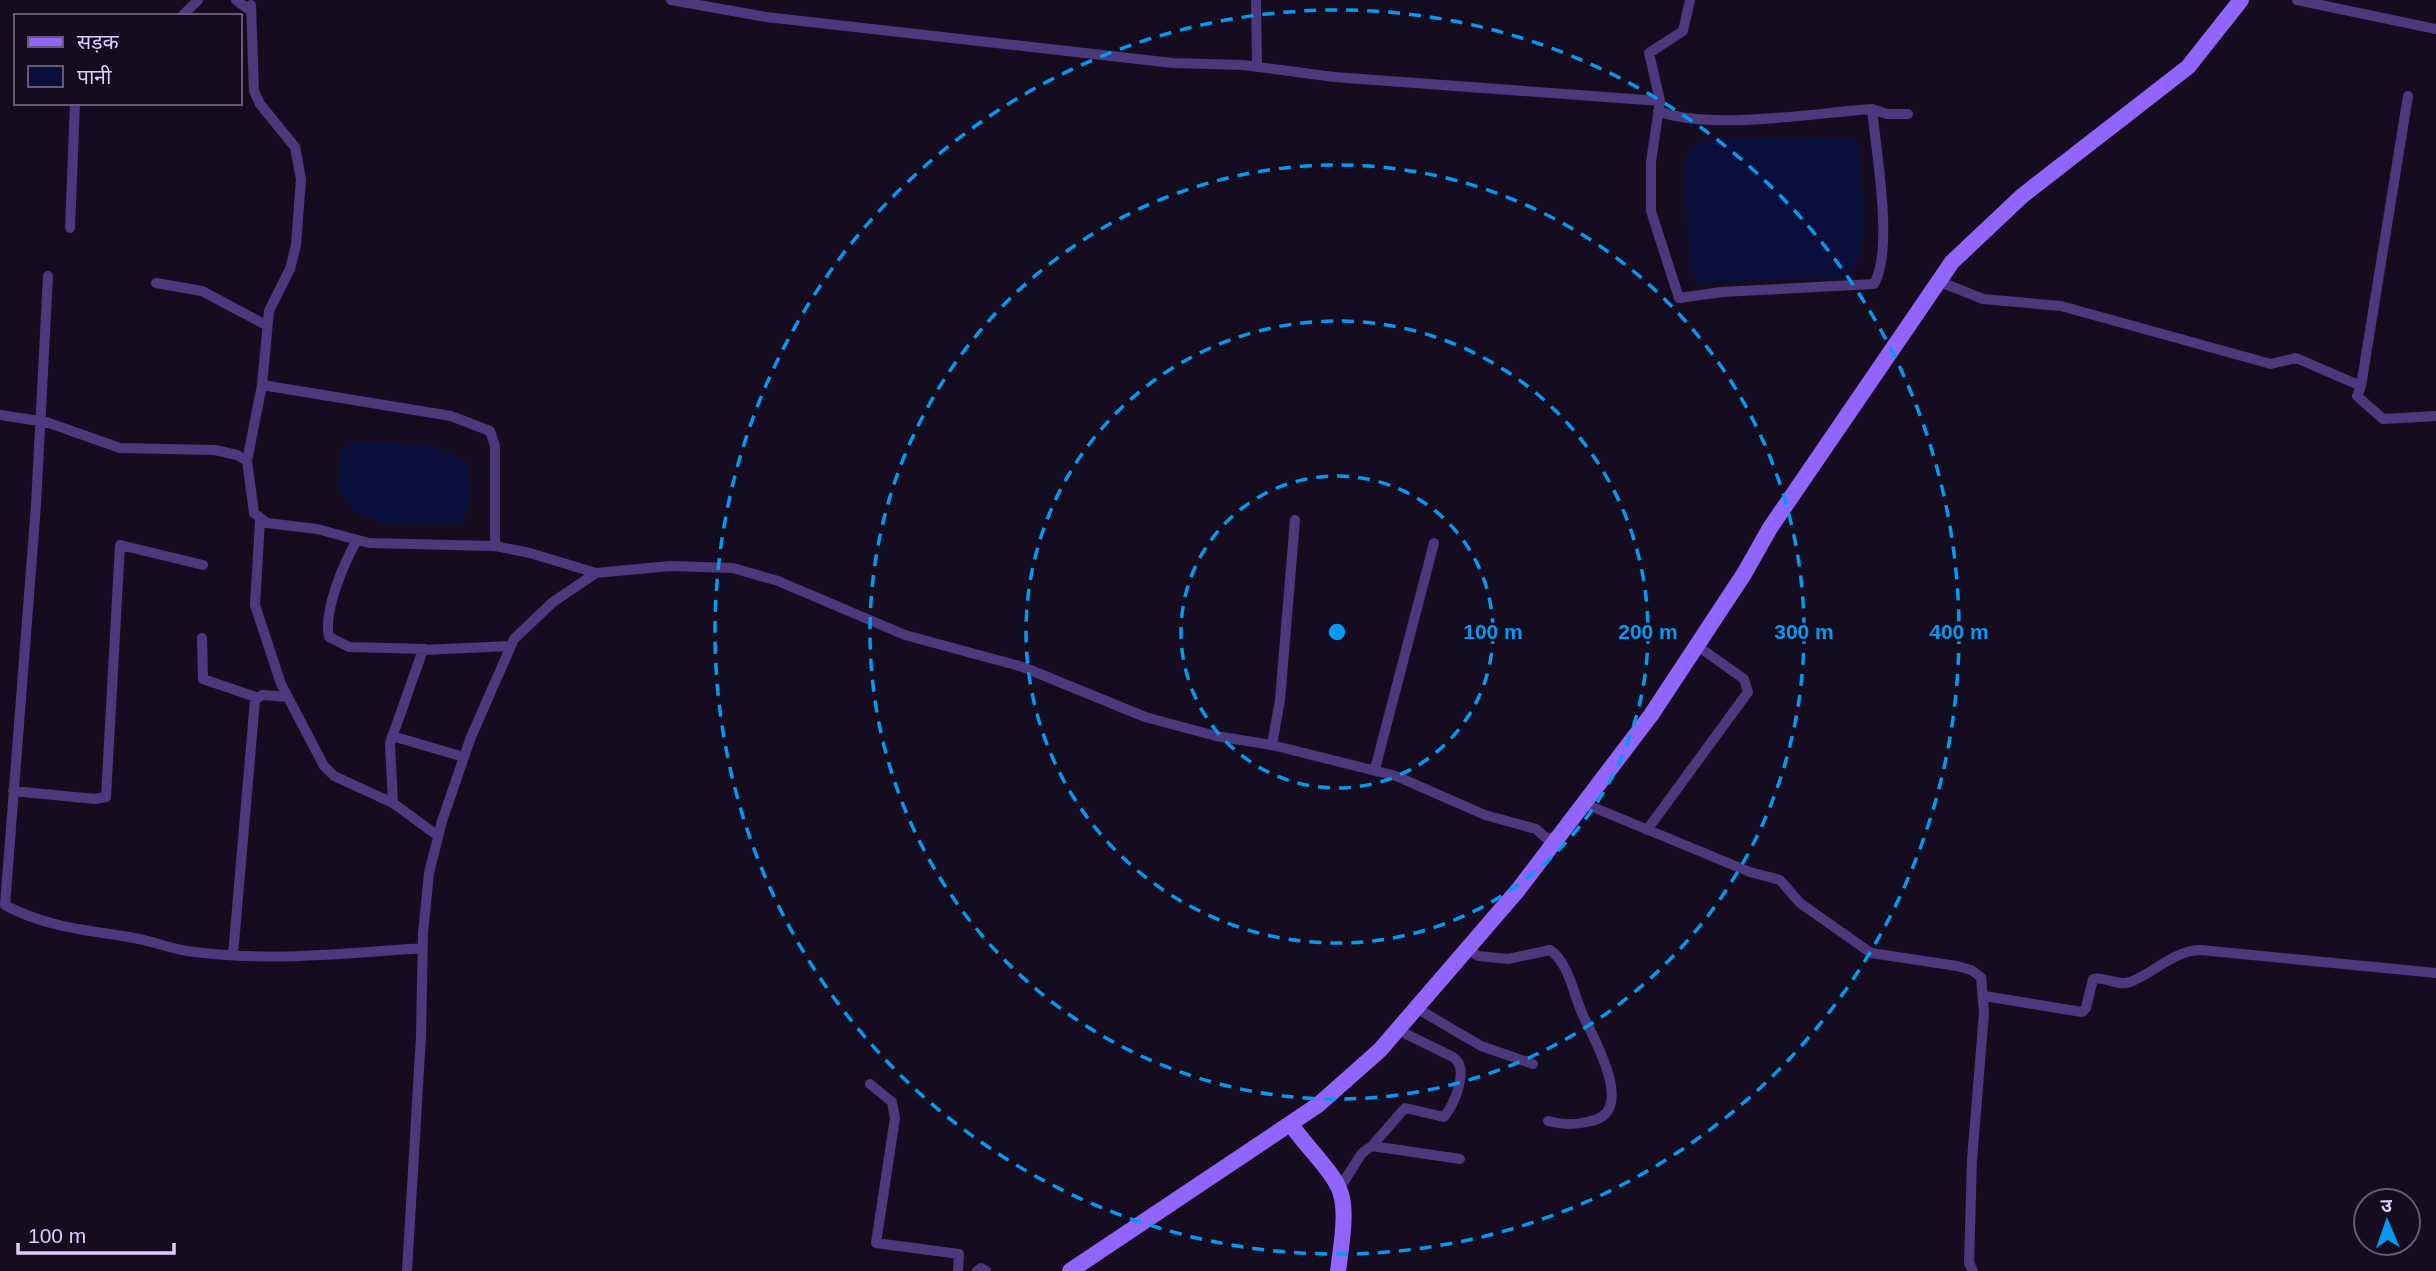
<svg xmlns="http://www.w3.org/2000/svg" width="2436" height="1271" viewBox="0 0 2436 1271" font-family="Arial,'Noto Sans Devanagari',sans-serif">
<rect width="100%" height="100%" fill="#150d1f"/>
<path fill="#0a0e3b" d="M1800,137L1856,140C1862,174 1872,250 1849,276L1698,283L1690,269L1685,183L1687,153L1701,141Z
M355,441L437,447L467,463L471,496L463,524H383L355,511L337,486L342,448Z"/>
<g fill="none" stroke-linecap="round" stroke-linejoin="round">
<path stroke="#4d387d" stroke-width="10" d="M236,0L248,9L251,5L254,91L260,104L295,147L301,179L296,245L290,269L269,311L262,385L247,461
M671,0L766,17L1173,63L1243,65L1334,77L1660,101
M1256,0L1257,66
M1690,0L1683,31L1649,53L1660,101L1651,162V211L1679,298L1722,292L1874,284C1894,250 1876,150 1872,109
M2297,0L2436,29
M182,16L198,0
M1658,111C1710,131 1814,113 1872,109L1887,114H1908
M70,228L75,103
M48,276L36,505L5,905C47,928 89,930 134,938C152,941 169,948 187,951C264,962 345,954 423,948
M1938,281L1983,299L2061,306L2271,364L2296,358L2361,386L2357,396L2383,419L2436,416
M156,283L202,291L266,325
M262,385L451,416L490,431L495,446V546
M2361,386L2408,96
M0,415L46,422L120,448L215,450L237,455L247,461L254,513L267,523L317,529L369,543L495,546L530,553L596,573L670,566L733,568L778,581L905,635L1023,667L1145,717L1216,736L1272,745L1396,776L1485,815L1536,829L1546,838L1559,837
M260,520L255,605L281,684L324,766L334,776L393,803L438,836
M357,540C344,563 323,611 329,637L349,647L425,649
M202,638L203,679L256,697
M392,736L464,757
M1272,745L1280,700L1295,520
M1375,769L1434,543
M13,791L95,799L106,797L120,545L203,565
M393,803L390,743L423,650L511,646
M1583,803L1750,872L1780,880L1800,903L1871,953L1957,966L1971,970L1981,977L1984,1013L1972,1160L1969,1263L1973,1271
M1647,830L1748,692L1744,679L1696,645
M1468,949L1478,956L1508,959L1550,950C1569,963 1573,993 1582,1013C1592,1036 1638,1112 1591,1121C1575,1125 1564,1125 1548,1121
M233,955L255,700L262,695L288,697
M1984,996L2082,1012L2086,1008L2093,979C2106,976 2117,987 2130,982C2154,973 2173,951 2200,950L2436,973
M1418,1009L1481,1046L1533,1064
M870,1084L892,1102L895,1118L876,1243L959,1254L958,1271
M1372,1146L1405,1108L1444,1117C1455,1103 1470,1068 1453,1057L1398,1030
M1341,1186L1362,1153L1372,1146L1460,1159
M407,1271L421,1036L423,933L429,873L442,821L471,737L514,639L553,602L596,573
M977,1271L981,1268L986,1271"/>
<path stroke="#9164fc" stroke-width="16" d="M1290,1124C1344,1193 1351,1179 1338,1271
M1070,1271L1318,1105L1380,1050L1518,890L1651,715L1744,574L1770,528L1952,262L2022,196L2188,67L2241,0"/>
</g>
<g fill="none" stroke="#049af1" stroke-width="3.5" stroke-dasharray="12 9">
<circle cx="1337" cy="632" r="156"/>
<circle cx="1337" cy="632" r="311"/>
<circle cx="1337" cy="632" r="467"/>
<circle cx="1337" cy="632" r="622"/>
</g>
<circle cx="1337" cy="632" r="10" fill="#049af1" stroke="#150d1f" stroke-width="3.5"/>
<g font-size="21" text-anchor="middle" font-weight="bold" fill="#049af1" stroke="#150d1f" stroke-width="5" stroke-linejoin="round" paint-order="stroke">
<text x="1493" y="639">100 m</text>
<text x="1648" y="639">200 m</text>
<text x="1804" y="639">300 m</text>
<text x="1959" y="639">400 m</text>
</g>
<rect x="14" y="14" width="228" height="91" fill="#150d1f" stroke="#665978" stroke-width="2"/>
<rect x="28" y="37" width="35" height="10" fill="#9164fc" stroke="#665978" stroke-width="2"/>
<text x="77" y="49" font-size="21" fill="#dfcbfe">सड़क</text>
<rect x="28" y="66" width="35" height="21" fill="#0a0e3b" stroke="#665978" stroke-width="2"/>
<text x="77" y="84" font-size="21" fill="#dfcbfe">पानी</text>
<g transform="translate(2387 1222) rotate(358)"><circle r="33" fill="#150d1f" stroke="#665978" stroke-width="2"/>
<path d="M0-5L12 26L0 18L-12 26Z" fill="#049af1"/>
<text y="-10" font-size="19" font-weight="bold" text-anchor="middle" fill="#dfcbfe">उ</text>
</g>
<path d="M18 1243v10h156v-10" fill="none" stroke="#dfcbfe" stroke-width="3.5"/>
<text x="28" y="1243" font-size="21" fill="#dfcbfe" stroke="#150d1f" stroke-width="5" paint-order="stroke">100 m</text>
</svg>
